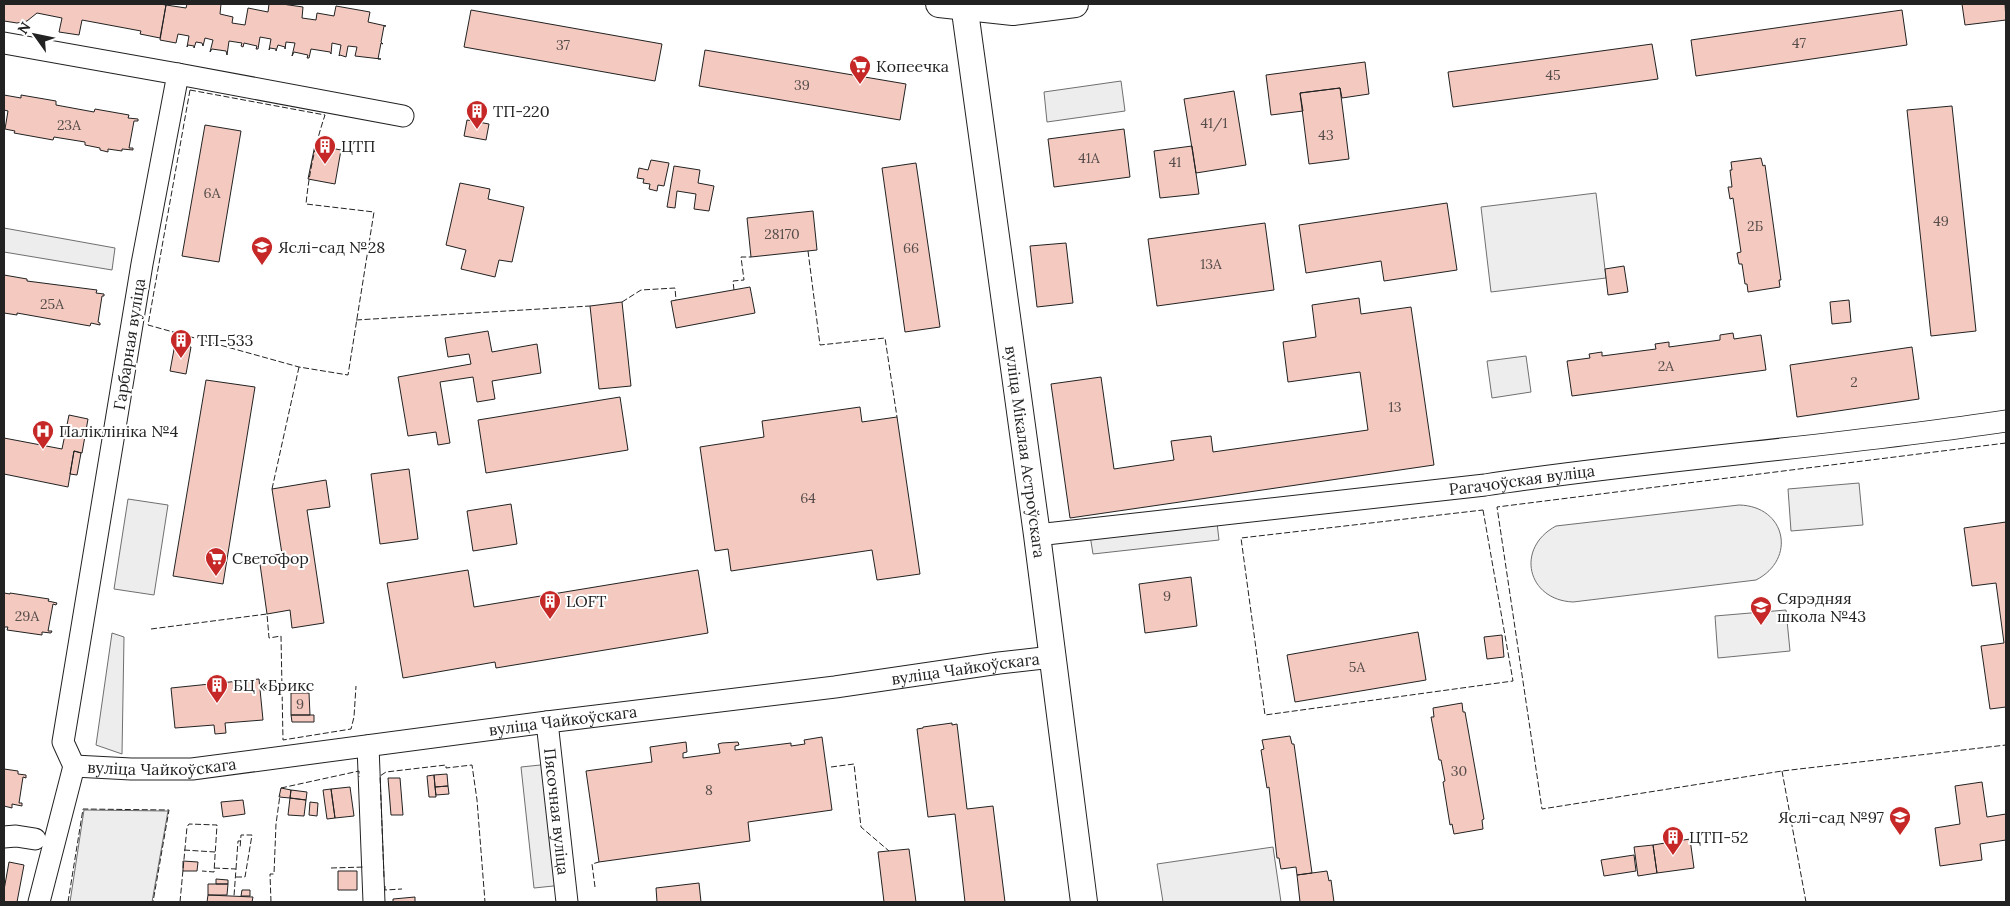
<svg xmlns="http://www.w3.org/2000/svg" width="2010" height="906" viewBox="0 0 2010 906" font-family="Lora,serif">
<rect width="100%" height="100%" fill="#fff"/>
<path fill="#eee" stroke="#6f6f6f" d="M1859,483L1863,525L1791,531L1788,489Z
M1739,505C1786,506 1797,559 1756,580L1573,602C1527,600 1515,548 1556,526Z
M1786,610L1790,651L1718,658L1715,616Z"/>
<path fill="#ededed" stroke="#6f6f6f" d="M1121,81L1125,111L1047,122L1044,92Z
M1596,193L1606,278L1491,292L1481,207Z
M4,228L115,248L112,270L4,252Z
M1526,356L1531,392L1492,398L1487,361Z
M128,499L168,505L154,595L114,589Z
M1216,514L1219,540L1093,554L1089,529Z
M112,633L124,637L122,754L96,745Z
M550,764L563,885L534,888L521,767Z
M84,810L168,811L152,902H70Z
M1273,847L1281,902H1163L1157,864Z"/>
<path fill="#f3c9c0" stroke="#222" d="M4,4H160L166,5L160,38L140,34L141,31L82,20L79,35L59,32L62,18L37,13L27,21L17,23L4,21Z
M187,4H221L220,14L233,17L232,23L245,25L248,8L268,12L269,4H282L303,7L302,18L316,20L317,13L334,16L336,6L370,12L368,22L386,26H384L381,42L383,44L381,43L378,59H381L355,56L357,47L348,46L346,57L340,55L339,56L341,45L332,43L331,54L330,52L311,49L309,58H307L308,55L294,52L292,56L295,43L286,42L285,49V47L278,45L276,51V49L270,48L269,50L271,39L260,37L258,49H256L257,46L244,43L243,47L241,46L242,43L229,41L227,55L226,51L212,49L210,52L213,40L205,38L203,46L202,43L196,42L194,48V46L188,45L187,47L189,36L178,34L176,43L160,40L166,5L186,8Z
M1962,4H2005L2006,20L1965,25Z
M471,10L662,44L655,81L464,47Z
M1902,10L1907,45L1696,76L1691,40Z
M1652,44L1658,79L1453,107L1448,72Z
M705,50L906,84L900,120L699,86Z
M1365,62L1369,94L1342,98L1340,88L1300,93L1303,111L1271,115L1266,75Z
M1340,88L1349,159L1309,164L1300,93Z
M1234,91L1246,165L1196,173L1184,99Z
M4,95L21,98V95L56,101V105L94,112L95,109L129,115L128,118L138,119V121H134L129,148H133V150L122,149V151L108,149V152L100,150V148L85,145V142L54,137L53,140L14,133L15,131L5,129L8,111L4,110Z
M1952,106L1976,331L1931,336L1907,110Z
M467,120L489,124L486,140L464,136Z
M205,125L241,131L219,262L182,256Z
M1124,129L1130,177L1054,187L1048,139Z
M315,145L341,150L335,184L308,179Z
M1192,146L1199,194L1160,198L1154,151Z
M1761,158L1763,166L1765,165L1781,280H1779L1780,287L1748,292L1747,284H1745L1742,264H1739L1737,253L1741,252L1733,198L1730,199L1728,187H1732L1730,170H1732L1731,162Z
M651,160L669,163L664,186L658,185L657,191L649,189L650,184L643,183L644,179L637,178L639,168L648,170Z
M916,163L940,327L905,332L882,168Z
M674,166L700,170L698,183L714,186L709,211L694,209L696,194L677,191L675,208L667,207Z
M460,183L490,189L488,199L524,207L512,262L499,260L495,277L461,269L466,250L446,245Z
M1447,203L1457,270L1384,281L1381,261L1306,273L1299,225Z
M813,211L817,250L751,257L747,218Z
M1265,223L1274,290L1157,306L1148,239Z
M1066,243L1073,303L1037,307L1030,246Z
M1624,266L1628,292L1608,295L1605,269Z
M4,275L27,279V281L97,290L96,293L104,294V296H102L98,322L100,323V325L91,323L90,326L17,313V315L4,313Z
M750,287L755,313L676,328L671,301Z
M1359,298L1361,314L1411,307L1434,465L1070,518L1051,384L1101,377L1114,469L1174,460L1171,441L1211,436L1213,452L1368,430L1360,372L1288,382L1283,342L1316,337L1312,305Z
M1849,300L1851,322L1832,324L1830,302Z
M622,302L631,386L599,389L590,306Z
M488,331L492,352L537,344L541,373L492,381L495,399L477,402L473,377L440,382L450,443L438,445L436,432L408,436L398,377L471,364L469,354L448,357L445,338Z
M1733,333L1734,339L1761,335L1766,370L1572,396L1567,361L1590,358L1589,354L1602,352V356L1656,349L1655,344L1669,342V347L1720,340V335Z
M175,344L191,347L186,374L170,371Z
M1912,347L1919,399L1797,417L1790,365Z
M206,380L255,387L223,584L173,576Z
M620,397L628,450L486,473L478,420Z
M860,407L862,422L897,417L920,574L877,580L872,550L731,571L728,549L715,551L700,447L764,437L762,421Z
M69,415L88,419L82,453L74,451L68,487L4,474V438L62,449Z
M74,451L81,453L77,475L70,474Z
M409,469L418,539L380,544L371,474Z
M326,480L330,507L307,510L324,623L292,628L290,610L267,614L259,557L282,554L272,489Z
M511,504L517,544L473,551L467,511Z
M2006,522V707L1990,709L1981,646L2004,643L1996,583L1972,586L1964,528Z
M468,570L474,607L698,570L708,633L496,668L495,662L403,678L387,583Z
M1191,577L1197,626L1145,633L1139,584Z
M4,593L10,594V593L49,599L48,601L57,603L56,605L53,604L48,631H52L51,633L42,632V635L7,630L8,627H4Z
M1418,632L1426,680L1295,702L1287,655Z
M1502,635L1504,657L1487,659L1484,637Z
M259,679L263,720L225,723L226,733L215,734L214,725L175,728L171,688Z
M291,693H309L310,715H291Z
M1462,703L1463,712H1465L1484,819L1482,820L1483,829L1454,834L1452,824L1450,825L1443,782L1445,781L1441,760H1439L1431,717H1434L1433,708Z
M291,715H314V722H292Z
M952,723V725L957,724L967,809L993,806L1005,902H965L955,814L928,817L917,729L923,728V727Z
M1290,736L1292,744H1294L1312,873L1297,875L1296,867L1281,869L1279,858H1277L1269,787L1267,788L1261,750L1264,749L1262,740Z
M822,737L832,810L748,822L750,841L599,862L586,771L652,762L650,747L686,742L687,752L683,753V758L720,753L718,744L722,743L738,742L739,745L735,746V750L791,743V746L805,744L804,740Z
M4,769L18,771V774L26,775V778L23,777L19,803H22V806L12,804V808L4,806Z
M447,774L448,786L435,787L434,775Z
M434,775L436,797H429L427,776Z
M388,778H400L403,815H391Z
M1982,782L1987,817L2006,814V840L1980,844L1982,860L1940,866L1935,828L1960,824L1955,786Z
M448,786L449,794L436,795L435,787Z
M350,787L354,816L335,818L331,789Z
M281,788L291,790L290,798L279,797Z
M331,789L335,818L327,819L323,790Z
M291,790L307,792L306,800L290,798Z
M290,798L306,800L304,816L288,815Z
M243,800L245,814L223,817L221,802Z
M310,802L318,803L317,816L309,815Z
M1690,839L1694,868L1657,873L1653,845Z
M1653,845L1657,873L1638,876L1634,847Z
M909,849L916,902H884L878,852Z
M1634,855L1636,871L1604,876L1601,860Z
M183,861L198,862L197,871H183Z
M9,862L24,865L17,902H4V890Z
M338,871H357V890H338Z
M1327,871L1329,881L1331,880L1334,902H1300L1297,875Z
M216,879L228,880V884H216Z
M699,883L701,902H657L656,888Z
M208,884H228L227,895H208Z
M242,890H250V896H241Z
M208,895L253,897L252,902H207Z
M415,897V902H393V899Z"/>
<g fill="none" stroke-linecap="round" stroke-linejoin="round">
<g stroke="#222" stroke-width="23">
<g id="minor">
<path d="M4,43L178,74L142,264L63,742L74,766L39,902"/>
<path d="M178,74L403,116"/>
<path id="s1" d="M1037,535L1485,485C1658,459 1833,447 2006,421"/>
<path id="s2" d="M547,722L567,902"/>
<path d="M368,746L374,902"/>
<path id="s3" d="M74,766L131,769H192L547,722L835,687L999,663L1052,657"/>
<path d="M4,837L16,836L35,839"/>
</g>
</g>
<g stroke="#222" stroke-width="28">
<g id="major">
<path d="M939,4L1013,12L1075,4"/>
<path id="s4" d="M964,4L1037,535L1084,902"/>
</g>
</g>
<use href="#minor" stroke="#fff" stroke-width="21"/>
<use href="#major" stroke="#fff" stroke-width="26"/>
<path stroke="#222" stroke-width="1" stroke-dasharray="6 2.5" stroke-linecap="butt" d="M190,90L325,115C315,145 309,173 306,204L374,212L348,375L299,367L148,325Z
M808,251L820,345L885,338L897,417
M734,290L733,281L744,280L741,257H751
M622,302L641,290L675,288L676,300
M356,320L590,306
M2006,443L1497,507L1542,809L1782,771L2006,745
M272,489L299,367
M1483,510L1513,681L1265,715L1241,538Z
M151,629L267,614L269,638L281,636L283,740L351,729L354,717L356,686
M831,767L854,764L861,827L889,851
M1782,771L1806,902
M281,788L359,771V777
M184,850L215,852
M214,868L236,869L234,896
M331,868L365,867
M236,869L238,841H241
M236,877H245L252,835H241L240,849
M384,877L380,776L386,772L446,765V768L472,765L477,800L485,902
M385,886V890L402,889
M595,887L592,864L599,862
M385,901V902
M68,902L83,809L169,810L153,902
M180,902L187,827L189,824L217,825L214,872L202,871
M271,902L270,874H274L276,824L280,795"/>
</g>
<defs>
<g id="supermarket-pin" transform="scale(1.125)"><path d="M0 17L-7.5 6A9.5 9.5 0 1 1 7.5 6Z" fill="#c62828" stroke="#fff"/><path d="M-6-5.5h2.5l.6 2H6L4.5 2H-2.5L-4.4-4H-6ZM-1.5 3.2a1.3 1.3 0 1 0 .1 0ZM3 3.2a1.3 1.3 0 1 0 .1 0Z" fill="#fff"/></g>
<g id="building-pin" transform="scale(1.125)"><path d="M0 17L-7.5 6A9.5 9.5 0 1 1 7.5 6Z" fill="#c62828" stroke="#fff"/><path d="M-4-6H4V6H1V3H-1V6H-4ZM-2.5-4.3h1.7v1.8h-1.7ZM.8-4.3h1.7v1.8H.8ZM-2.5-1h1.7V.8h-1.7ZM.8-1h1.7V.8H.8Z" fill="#fff"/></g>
<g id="school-pin" transform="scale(1.125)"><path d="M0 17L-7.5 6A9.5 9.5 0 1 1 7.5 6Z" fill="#c62828" stroke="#fff"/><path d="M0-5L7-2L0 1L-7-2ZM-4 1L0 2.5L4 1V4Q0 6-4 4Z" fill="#fff"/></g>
<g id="hospital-pin" transform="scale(1.125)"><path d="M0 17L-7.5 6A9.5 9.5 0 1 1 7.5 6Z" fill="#c62828" stroke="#fff"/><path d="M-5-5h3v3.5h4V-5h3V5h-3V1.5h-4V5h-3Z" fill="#fff"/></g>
</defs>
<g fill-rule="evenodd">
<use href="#supermarket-pin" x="860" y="66"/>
<use href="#building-pin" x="477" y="111"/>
<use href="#building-pin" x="325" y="146"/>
<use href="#school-pin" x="262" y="247"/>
<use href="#building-pin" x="181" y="340"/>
<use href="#hospital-pin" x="43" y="431"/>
<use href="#supermarket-pin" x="216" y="558"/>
<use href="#building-pin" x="550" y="601"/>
<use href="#school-pin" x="1761" y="607"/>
<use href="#building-pin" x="217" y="685"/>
<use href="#school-pin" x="1900" y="817"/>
<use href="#building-pin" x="1673" y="837"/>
</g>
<g text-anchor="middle" stroke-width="4" stroke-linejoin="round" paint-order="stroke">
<g font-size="14" fill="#564c4a">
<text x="1799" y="48">47</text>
<text x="563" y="50">37</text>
<text x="1553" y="80">45</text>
<text x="802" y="90">39</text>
<text x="1214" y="128">41/1</text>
<text x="69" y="130">23А</text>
<text x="1326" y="140">43</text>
<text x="1089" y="163">41А</text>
<text x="1175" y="167">41</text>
<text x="212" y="198">6А</text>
<text x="1941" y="226">49</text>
<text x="1755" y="231">2Б</text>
<text x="782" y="239">28170</text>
<text x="911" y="253">66</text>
<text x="1211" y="269">13А</text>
<text x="52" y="309">25А</text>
<text x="1666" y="371">2А</text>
<text x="1854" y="387">2</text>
<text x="1395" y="412">13</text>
<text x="808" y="503">64</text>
<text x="1167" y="601">9</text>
<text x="27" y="621">29А</text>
<text x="1357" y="672">5А</text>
<text x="300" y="709">9</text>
<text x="1459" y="776">30</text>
<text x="709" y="795">8</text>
</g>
<g font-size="16" fill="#222" stroke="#fff" text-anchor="start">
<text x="876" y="72">Копеечка</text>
<text x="493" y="117">ТП-220</text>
<text x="341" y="152">ЦТП</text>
<text x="278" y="253">Яслі-сад №28</text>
<text x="197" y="346">ТП-533</text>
<text x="59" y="437">Паліклініка №4</text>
<text x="232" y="564">Светофор</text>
<text x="1777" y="604">Сярэдняя<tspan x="1777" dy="18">школа №43</tspan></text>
<text x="566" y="607">LOFT</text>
<text x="233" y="691">БЦ «Брикс</text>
<text x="1884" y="823" text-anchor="end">Яслі-сад №97</text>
<text x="1689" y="843">ЦТП-52</text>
</g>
<g font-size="16" fill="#222" stroke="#fff">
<text transform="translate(129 344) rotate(-81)" y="6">Гарбарная вуліца</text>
<text dy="6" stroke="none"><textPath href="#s4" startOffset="452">вуліца Мікалая Астроўскага</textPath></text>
<text dy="6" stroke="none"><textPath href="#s1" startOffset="488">Рагачоўская вуліца</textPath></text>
<text dy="6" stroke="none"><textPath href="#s3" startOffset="898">вуліца Чайкоўскага</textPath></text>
<text dy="6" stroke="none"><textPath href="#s3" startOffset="492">вуліца Чайкоўскага</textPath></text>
<text dy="6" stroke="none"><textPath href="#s3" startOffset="88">вуліца Чайкоўскага</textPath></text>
<text dy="6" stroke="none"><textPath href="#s2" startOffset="90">Пясочная вуліца</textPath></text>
</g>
</g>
<rect width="2010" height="906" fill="none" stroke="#222222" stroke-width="10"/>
<g transform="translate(35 35) rotate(303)" stroke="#ffffff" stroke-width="4" paint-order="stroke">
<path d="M0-4L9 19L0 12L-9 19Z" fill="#222222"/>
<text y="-8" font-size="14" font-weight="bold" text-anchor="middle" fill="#222222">N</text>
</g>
</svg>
